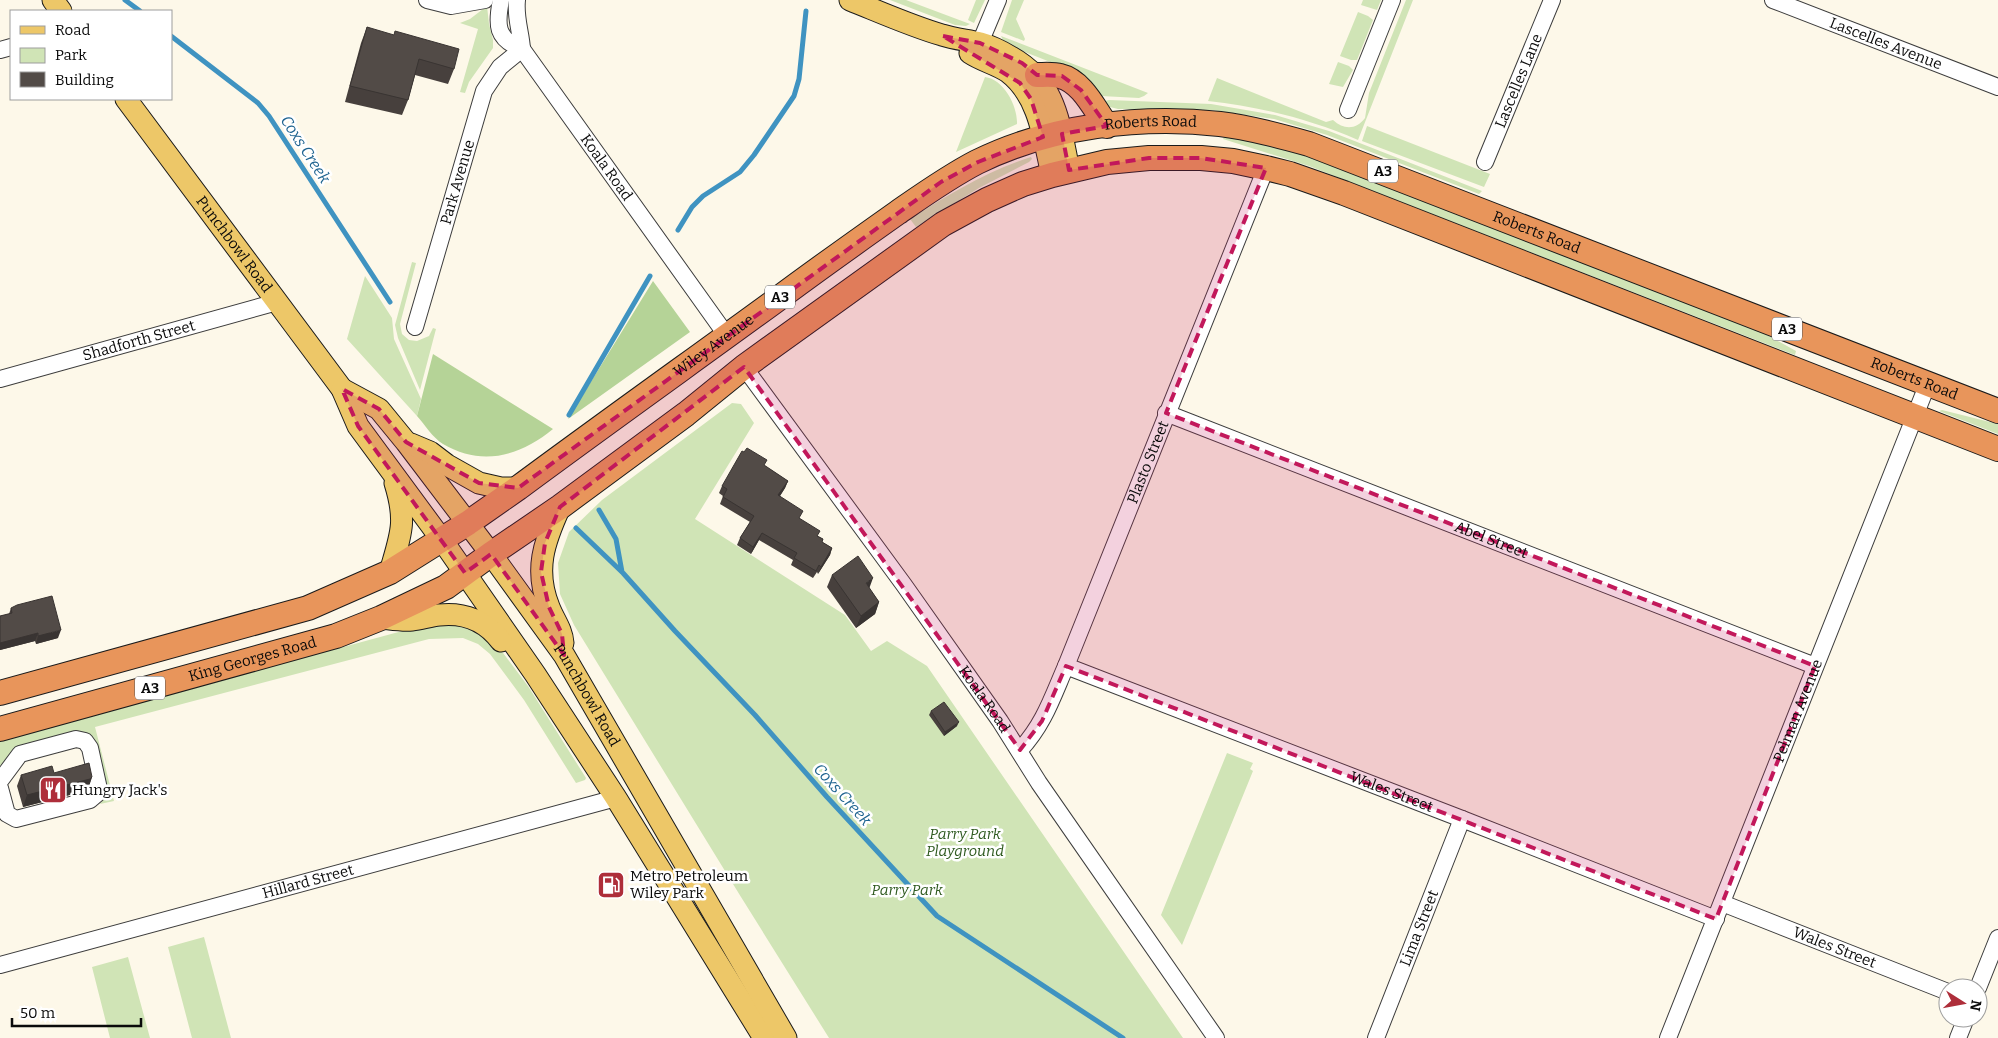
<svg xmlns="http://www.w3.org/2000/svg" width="1998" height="1038" viewBox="0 0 1998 1038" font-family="Bitter,serif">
<rect width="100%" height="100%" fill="#fdf8e9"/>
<path fill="#d0e4b6" d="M890,0H906L970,24L966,26L955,25Z
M976,0H985L974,23L968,20Z
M1012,0H1024L1016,19L1025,39L1024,41L1001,32Z
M1363,0H1381L1377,10L1361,5Z
M1406,0H1413L1358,140C1309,119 1261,107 1208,101L1217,78L1326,122L1333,120C1344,130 1356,130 1365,118L1369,93Z
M487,6L489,24L493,40V48L469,82L465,93L460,92L478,29L460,23L470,19Z
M1358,12L1368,16L1373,20L1357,60H1351L1340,56Z
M1001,36L1148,93L1144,96L1139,98L1101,96L1063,67L1010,46L1004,42Z
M1338,62L1349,66L1353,70L1343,87L1329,84Z
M985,77C1004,79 1018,107 1017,124L956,152Z
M1109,100L1211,104L1275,115L1329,131L1482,191L1479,194L1327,135L1274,119L1212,110L1118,109L1106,106L1105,101Z
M1367,126L1490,174L1484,187L1362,141Z
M1224,137L1249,141L1318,159L1758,330L1796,351L1795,355L1309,166L1223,139Z
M1031,157L1032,159L1029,162L979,188L916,227L910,219C949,194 987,171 1031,157Z
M412,262L416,263L400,324L402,334L409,340L417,341L429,336L433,328L436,329L420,390L398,338L395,325Z
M365,276L392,318L394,339L421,399L417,416L347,339Z
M732,403L741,404L754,423L695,519L845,615L871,651L887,641L927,666L1183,1038H829L741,897L574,625L560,594L558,563L569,532L602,500Z
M1942,410L1998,424V434L1939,411Z
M439,621L466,624L500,649L528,686L586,778L585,780L576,783L524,700L490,654L478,644L463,638L429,639L95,727L114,801L100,804L106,795L104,774L96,744L93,737L87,734L16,752L0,766V740Z
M1227,753L1253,763L1250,769L1253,771L1182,945L1161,915Z
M204,937L231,1038H192L168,947Z
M128,957L150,1038H110L92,967Z"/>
<path fill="#b5d397" d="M653,281L690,332L568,419Z
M433,354L553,429C520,456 482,467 443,444C433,438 425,425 417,416Z"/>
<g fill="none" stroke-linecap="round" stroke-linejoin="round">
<path stroke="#3f93c1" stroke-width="5" d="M125,0L140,11
M171,36L258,103L269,116L390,302
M678,230L692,207L703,196L740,172L754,155L794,96L799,79L806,11
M569,415L650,276
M599,510L616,539L622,572
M576,528L623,573L675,631L755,715L827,797L937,916L1123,1038"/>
<g stroke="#3d3d3d" stroke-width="18">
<g id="minor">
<path d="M427,0L451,6L485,0"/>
<path id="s1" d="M501,0C496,25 496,39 522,49L727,336"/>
<path d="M517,0C515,18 521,32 522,49"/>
<path id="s2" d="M1773,0L1998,87"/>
<path d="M980,43L998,0"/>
<path d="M0,50L11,47"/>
<path d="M1348,110L1392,0"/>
<path id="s3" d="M1485,162L1552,0"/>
<path id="s4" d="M415,327L484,91L500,67L522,49"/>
<path id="s5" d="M744,367L904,585L1000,721L1039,783L1216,1038"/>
<path id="s6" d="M0,379L277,302"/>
<path id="s7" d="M1166,413L1815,666"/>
<path id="s8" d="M1066,666L1462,819L1716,919"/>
<path id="s9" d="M1020,750C1044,724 1052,698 1066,666L1266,168"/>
<path d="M0,781L20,754L76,739L85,741L90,748L99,789L97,794L90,800L16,819L7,814L0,788"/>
<path id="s10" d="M1722,903L1948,992"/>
<path id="s11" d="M0,965L616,798"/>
<path d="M1978,988L1998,938"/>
<path id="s12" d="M1376,1038L1462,819"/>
<path id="s13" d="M1668,1038L1928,383"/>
<path d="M1958,1038L1966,1018"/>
</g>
</g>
<g stroke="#1b1b1b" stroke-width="23">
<g id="major">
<path d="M53,0L61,11"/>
<path d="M850,0C880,12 911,26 942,35C954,39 967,40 980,43C991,46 1001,51 1011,57C1057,83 1059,123 1069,170"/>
<path d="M970,53C982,61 996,64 1008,72C1039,95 1044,140 1052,175"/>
<path id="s14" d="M126,99L342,389L358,426L442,540L535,674L616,798L764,1038"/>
<path id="s15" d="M342,389L379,409L406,442L491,554L564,655L786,1038"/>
<path d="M411,444L430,452L447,465L479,483L501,488H518"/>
<path d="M560,507C544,542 534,570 549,607C554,620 562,629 563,643"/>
<path d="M390,572C401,534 407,522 395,483"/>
<path d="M381,618C391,619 402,621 412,620C421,619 430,616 439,615C464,612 486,621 501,641"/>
</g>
</g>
<g stroke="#1b1b1b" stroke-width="26">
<g id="highway">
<path d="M1037,75C1044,75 1053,74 1060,76C1082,81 1095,110 1107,126"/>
<path id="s16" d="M0,693L308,608L390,572L468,523L518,488C603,425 690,363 775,301C815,271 856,242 897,213C923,195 948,177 977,162C1050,126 1140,115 1220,124C1251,128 1280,136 1309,144L1998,411"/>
<path id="s17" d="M0,729L336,636L381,618L446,587L491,554L560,507L686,414L744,367L943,224L987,200L1023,184L1052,175L1107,162L1149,158H1201L1233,161L1266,168L1290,174L1344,193L1998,449"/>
</g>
</g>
<use href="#minor" stroke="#fff" stroke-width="16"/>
<use href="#major" stroke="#edc768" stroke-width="21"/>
<use href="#highway" stroke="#e8955b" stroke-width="24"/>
</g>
<path fill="#47403d" d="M367,27L454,69L448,84L415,75L408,100L402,115L345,102L361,43Z
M765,466L788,481L785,488L780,496L800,519L818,536L823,539L822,542L832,548L830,555L818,574L817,572L813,578L791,565L793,560L759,540L751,554L737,545L740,538L750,522L720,504L723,496L719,493L722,486Z
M832,575L869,588L879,602L875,614L856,628L827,587Z
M11,608L58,638L36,644L35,641L0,650V616L9,614Z
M931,711L957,726L944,736L929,715Z
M54,773L92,777L88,789L85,791L23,807L17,786L21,775Z"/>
<path fill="#393432" d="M788,481L785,488L776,502L778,495Z
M762,533L759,540L751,554L753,547Z
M832,548L830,555L818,574L821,567Z
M873,578L869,589L866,583Z
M879,602L875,614L856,628L861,616Z
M61,630L58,638L36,644L38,636Z
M38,633L35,641L0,650V643Z
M959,722L957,726L944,736L945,732Z
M92,777L88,789L85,791L23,807L27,795Z"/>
<path fill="#524b47" stroke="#393432" d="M367,27L394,35L395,31L459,49L454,69L419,59L408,100L350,86Z
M747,448L767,460L764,465L788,481L778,495L803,511L799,518L820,531L817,536L823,539L822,542L832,548L821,567L819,565L816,571L794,558L797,553L762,533L753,547L740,538L754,516L723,497L727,489L722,486L742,451L744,452Z
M858,556L873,578L866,583L879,602L861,616L832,575Z
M52,596L61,630L38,636V633L0,643V616L12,613L11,608L17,605Z
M944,702L959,722L945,732L931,711Z
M89,763L92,777L90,779L27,795L21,775L52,766L54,773Z"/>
<path fill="#c2185b" fill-opacity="0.2" stroke="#c2185b" stroke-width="4" stroke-dasharray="10 6" stroke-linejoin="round" d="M943,36L980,43L1022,63L1037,75L1062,76L1081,90L1107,126L1062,134L1069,170L1149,158H1201L1266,168L1166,413L1815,666L1716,919L1066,666L1042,721L1020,750L744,367L560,507L545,543L541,572L549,607L562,634L564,655L491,554L465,573L358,426L342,389L379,409L406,442L479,483L518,488L941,182L978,162L1043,137L1031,99L1020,83Z"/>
<defs>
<g id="restaurant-square" transform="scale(1.4375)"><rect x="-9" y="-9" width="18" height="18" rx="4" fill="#ae2e3a" stroke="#fff"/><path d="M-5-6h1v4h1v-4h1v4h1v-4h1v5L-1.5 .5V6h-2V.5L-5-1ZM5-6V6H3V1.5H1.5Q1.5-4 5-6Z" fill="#fff"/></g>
<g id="fuel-square" transform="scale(1.4375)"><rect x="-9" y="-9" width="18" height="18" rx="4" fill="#ae2e3a" stroke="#fff"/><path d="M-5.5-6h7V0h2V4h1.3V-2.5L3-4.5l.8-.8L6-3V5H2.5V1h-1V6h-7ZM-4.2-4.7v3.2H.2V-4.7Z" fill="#fff"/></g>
</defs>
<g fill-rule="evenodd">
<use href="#restaurant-square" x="53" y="790"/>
<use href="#fuel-square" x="611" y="885"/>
</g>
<g text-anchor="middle" stroke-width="5" stroke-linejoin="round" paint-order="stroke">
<g fill="#fff" stroke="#545454" stroke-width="1">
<rect x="1368" y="159.5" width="30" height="23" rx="4"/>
<rect x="765" y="285.5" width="30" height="23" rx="4"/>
<rect x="1772" y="317.5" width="30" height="23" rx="4"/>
<rect x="135" y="676.5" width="30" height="23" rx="4"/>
</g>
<g font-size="14" font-weight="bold" fill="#0a0a0a">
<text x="1383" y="176">A3</text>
<text x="780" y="302">A3</text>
<text x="1787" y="334">A3</text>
<text x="150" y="693">A3</text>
</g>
<g font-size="15" fill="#0a0a0a" stroke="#fff">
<text dy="5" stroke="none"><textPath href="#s2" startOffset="121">Lascelles Avenue</textPath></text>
<text dy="5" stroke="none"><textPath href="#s3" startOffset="88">Lascelles Lane</textPath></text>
<text dy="5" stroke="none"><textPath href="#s16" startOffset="1305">Roberts Road</textPath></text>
<text dy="5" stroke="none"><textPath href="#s1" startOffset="206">Koala Road</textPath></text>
<text dy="5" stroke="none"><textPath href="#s4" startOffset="151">Park Avenue</textPath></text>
<text dy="5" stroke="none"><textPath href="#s16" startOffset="1710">Roberts Road</textPath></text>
<text dy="5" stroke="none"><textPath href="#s14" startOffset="181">Punchbowl Road</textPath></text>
<text dy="5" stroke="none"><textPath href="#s6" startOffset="144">Shadforth Street</textPath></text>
<text dy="5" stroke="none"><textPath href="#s16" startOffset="804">Wiley Avenue</textPath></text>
<text dy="5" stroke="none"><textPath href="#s16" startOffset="2115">Roberts Road</textPath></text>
<text dy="5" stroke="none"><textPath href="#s9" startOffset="316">Plasto Street</textPath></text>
<text dy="5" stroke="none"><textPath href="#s7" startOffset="349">Abel Street</textPath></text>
<text dy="5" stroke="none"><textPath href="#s17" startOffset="262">King Georges Road</textPath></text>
<text dy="5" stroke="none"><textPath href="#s15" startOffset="396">Punchbowl Road</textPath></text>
<text dy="5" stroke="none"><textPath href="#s5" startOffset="410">Koala Road</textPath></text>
<text dy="5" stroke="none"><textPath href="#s13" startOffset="352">Pelman Avenue</textPath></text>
<text dy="5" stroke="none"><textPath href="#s8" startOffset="349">Wales Street</textPath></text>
<text dy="5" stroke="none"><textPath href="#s11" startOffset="319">Hillard Street</textPath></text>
<text dy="5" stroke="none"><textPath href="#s12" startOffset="118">Lima Street</textPath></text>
<text dy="5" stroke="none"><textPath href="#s10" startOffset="121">Wales Street</textPath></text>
</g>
<g font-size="15" fill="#0a0a0a" stroke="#fff" text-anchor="start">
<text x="72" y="795">Hungry Jack's</text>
<text x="630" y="881">Metro Petroleum<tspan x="630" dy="17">Wiley Park</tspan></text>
</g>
<g font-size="15" font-style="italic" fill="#305b21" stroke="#fff">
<text x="965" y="839">Parry Park<tspan x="965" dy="17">Playground</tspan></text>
<text x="907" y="895">Parry Park</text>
</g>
<g font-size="16" font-style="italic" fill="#1f6490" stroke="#fff">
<text transform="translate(306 149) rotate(57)" y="6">Coxs Creek</text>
<text transform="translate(843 794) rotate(48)" y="6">Coxs Creek</text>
</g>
</g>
<rect x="10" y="10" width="162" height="90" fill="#ffffff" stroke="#9d9d9d"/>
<rect x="20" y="26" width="25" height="8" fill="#edc768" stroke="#9d9d9d"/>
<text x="55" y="35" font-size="15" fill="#0a0a0a">Road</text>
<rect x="20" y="48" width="25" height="15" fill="#d0e4b6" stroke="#9d9d9d"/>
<text x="55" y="60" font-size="15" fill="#0a0a0a">Park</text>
<rect x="20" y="72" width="25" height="15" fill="#524b47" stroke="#9d9d9d"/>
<text x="55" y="85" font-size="15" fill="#0a0a0a">Building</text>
<g transform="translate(1963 1003) rotate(101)"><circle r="24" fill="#ffffff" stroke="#9d9d9d"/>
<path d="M0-4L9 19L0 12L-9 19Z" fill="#ae2e3a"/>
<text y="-8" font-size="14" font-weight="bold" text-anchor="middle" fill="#0a0a0a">N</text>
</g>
<path d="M12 1018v8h129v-8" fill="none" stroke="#0a0a0a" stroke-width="2.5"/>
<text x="20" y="1018" font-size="15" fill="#0a0a0a" stroke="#ffffff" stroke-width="4" paint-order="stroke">50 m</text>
</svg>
